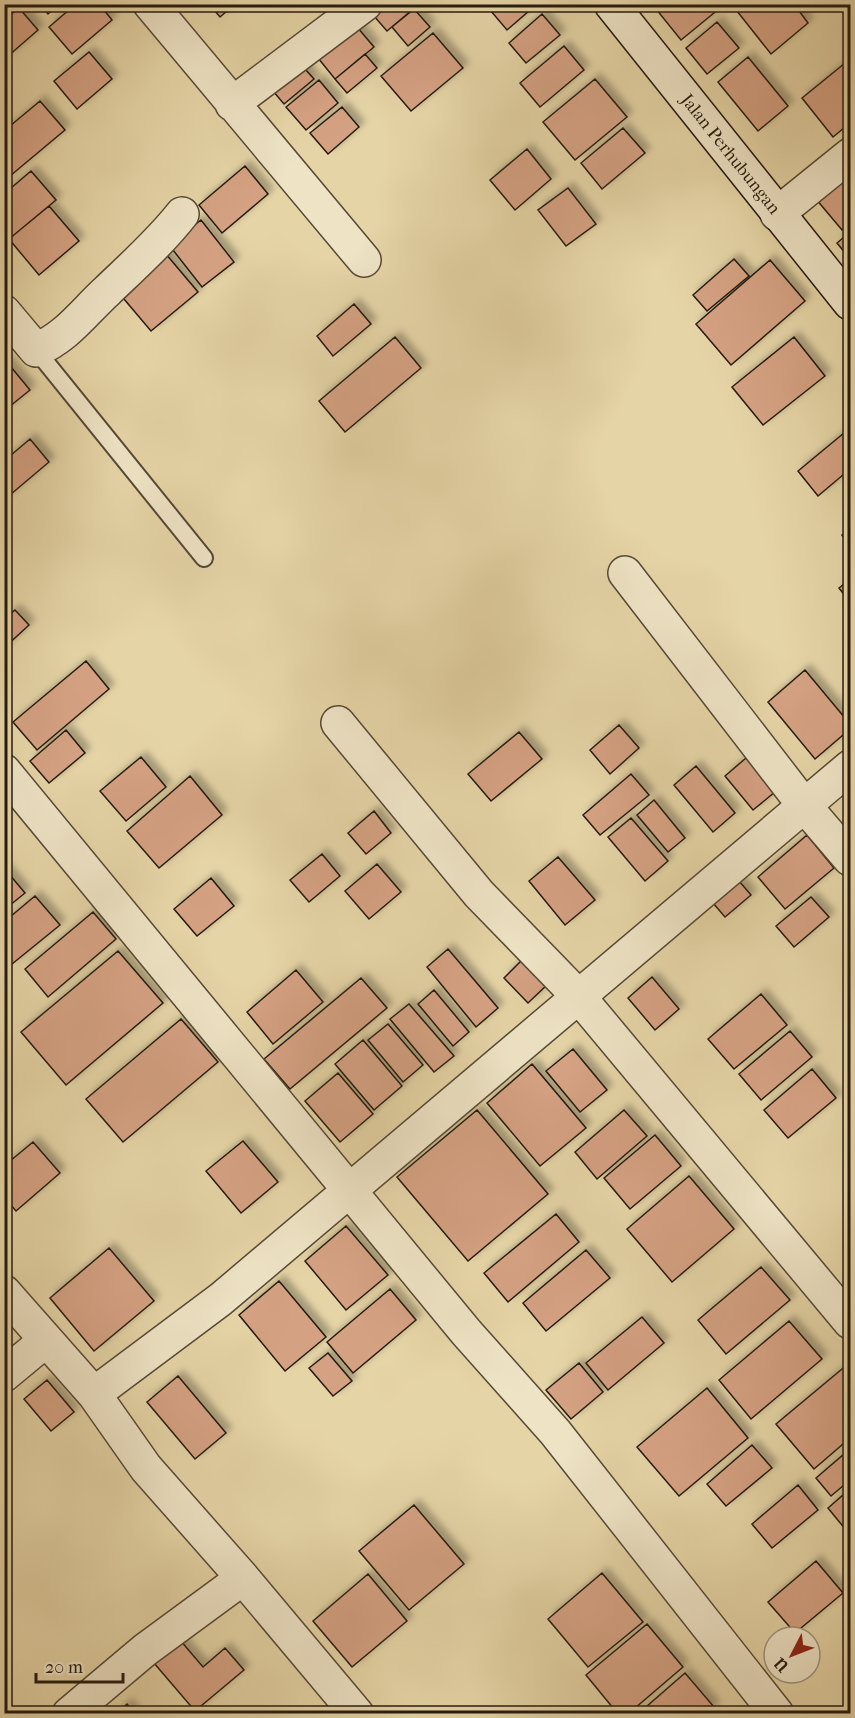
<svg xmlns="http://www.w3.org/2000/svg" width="855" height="1718" viewBox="0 0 855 1718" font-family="'IM FELL French Canon',serif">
<defs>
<filter id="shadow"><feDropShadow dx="5.5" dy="-5.5" stdDeviation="3" flood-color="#0004"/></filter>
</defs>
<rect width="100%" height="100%" fill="#e5d4a6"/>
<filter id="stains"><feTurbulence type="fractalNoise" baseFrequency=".00333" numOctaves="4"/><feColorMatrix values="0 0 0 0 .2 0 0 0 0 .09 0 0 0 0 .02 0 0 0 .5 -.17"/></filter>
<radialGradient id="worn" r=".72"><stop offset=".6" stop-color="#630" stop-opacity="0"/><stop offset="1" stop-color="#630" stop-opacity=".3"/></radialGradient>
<path fill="#d4a182" stroke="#261b0f" stroke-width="1.5" filter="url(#shadow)" d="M40,4H59L48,14Z
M76,4H99L112,20L72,54L49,27Z
M209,4H235L220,17Z
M371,4H419L387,31L367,8Z
M485,4H537L507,30Z
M652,4H716L720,8L681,40Z
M745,4H794L808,23L771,54L737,11Z
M19,8L38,30L7,57L4,53V20Z
M414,9L430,27L408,46L392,27Z
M542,14L560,35L526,63L509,43Z
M352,21L374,47L335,79L314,53Z
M717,22L739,48L707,74L686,48Z
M433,33L463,68L411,111L381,76Z
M564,46L584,70L540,107L520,83Z
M89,52L112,79L77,109L54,81Z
M365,54L377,68L347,93L335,79Z
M748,57L788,106L758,131L718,82Z
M296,59L314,79L284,104L267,84Z
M850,59V123L833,137L802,98Z
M595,79L627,117L575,160L543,122Z
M319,80L338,103L306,130L286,107Z
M40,101L65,130L4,181V131Z
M342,107L359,127L328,154L310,133Z
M623,128L645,153L602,189L581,163Z
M527,149L551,179L515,210L490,180Z
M245,166L268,194L222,233L199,205Z
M31,171L56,200L9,239L4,234V194Z
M850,171V224L842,230L816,199Z
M568,188L596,224L566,246L538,210Z
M49,206L79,241L39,275L9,239Z
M201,220L234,262L202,287L169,245Z
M850,232V259L837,243Z
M160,247L198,292L151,331L113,286Z
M734,259L749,276L707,311L693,295Z
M770,260L805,301L731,365L696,324Z
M354,304L371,324L333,356L317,336Z
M395,337L421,368L345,432L319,401Z
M794,337L825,376L763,425L732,387Z
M6,361L30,390L4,411V363Z
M850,428V469L818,496L798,471Z
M30,439L49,462L4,500V461Z
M850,528V546L842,535Z
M850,579V602L839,588Z
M15,610L29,625L4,648V619Z
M86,661L109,689L37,750L13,722Z
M805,670L850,724V729L815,759L768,702Z
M619,725L639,748L610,774L590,750Z
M66,730L85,753L49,783L30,761Z
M519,732L542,759L491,801L468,774Z
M141,757L166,787L126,821L100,791Z
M746,758L775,792L753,810L725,776Z
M696,766L735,813L713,832L674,785Z
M631,774L649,795L600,835L583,815Z
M190,776L222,815L159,868L127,831Z
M654,800L685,838L668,852L637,815Z
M374,811L391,833L366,854L348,833Z
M631,818L668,861L645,881L608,837Z
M807,835L834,868L785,909L758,877Z
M322,854L340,876L309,902L290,880Z
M558,857L595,900L565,925L529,881Z
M377,864L401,892L369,919L345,891Z
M4,868L25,893L4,910Z
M211,878L234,906L197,936L174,909Z
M739,881L751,895L725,917L713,903Z
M35,896L60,925L12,964L4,955V922Z
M811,897L829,917L794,947L776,926Z
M93,912L116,939L48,997L25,969Z
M448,949L498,1008L476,1027L427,967Z
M118,951L163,1003L66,1085L21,1032Z
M526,956L550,982L528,1003L504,978Z
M296,970L323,1002L273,1044L247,1012Z
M652,977L679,1009L655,1030L628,998Z
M361,978L387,1008L290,1089L264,1059Z
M434,990L469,1032L453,1046L418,1004Z
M761,994L787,1025L734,1069L708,1039Z
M409,1004L454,1056L434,1072L390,1019Z
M181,1019L218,1062L123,1142L86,1099Z
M388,1024L423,1065L403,1082L368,1040Z
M790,1031L812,1057L761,1100L739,1074Z
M363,1040L402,1086L374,1110L335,1064Z
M573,1049L607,1090L580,1112L546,1071Z
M532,1064L586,1128L540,1166L487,1103Z
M812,1069L836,1098L788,1138L764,1110Z
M338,1073L373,1114L340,1142L305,1101Z
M477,1110L548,1194L468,1261L397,1177Z
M624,1110L647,1136L597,1179L575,1152Z
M655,1135L681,1166L630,1209L604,1178Z
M243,1141L278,1182L241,1213L206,1171Z
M33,1142L60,1173L16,1211L4,1197V1166Z
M689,1176L734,1229L672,1282L627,1229Z
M556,1214L579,1242L508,1302L484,1273Z
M346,1226L388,1275L346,1310L305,1261Z
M109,1248L154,1301L94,1351L50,1298Z
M586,1250L610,1278L546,1331L523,1303Z
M761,1267L790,1300L726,1354L698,1320Z
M279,1281L326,1337L285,1371L239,1315Z
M390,1289L416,1320L353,1373L327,1342Z
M642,1317L664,1343L608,1390L586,1363Z
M789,1321L822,1359L751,1419L719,1380Z
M328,1353L352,1381L333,1396L309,1368Z
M579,1363L603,1392L571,1419L546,1390Z
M848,1364L850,1367V1438L814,1469L776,1424Z
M178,1376L226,1433L195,1459L147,1402Z
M47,1380L74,1412L51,1431L24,1399Z
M707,1388L748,1438L679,1496L637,1447Z
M752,1445L772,1468L726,1506L707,1484Z
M850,1449V1480L831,1496L816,1478Z
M798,1485L818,1510L772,1548L752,1524Z
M850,1489V1535L828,1508Z
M414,1505L464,1564L409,1610L359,1551Z
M816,1561L843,1593L795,1633L768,1602Z
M602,1573L643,1622L588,1667L548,1619Z
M368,1574L407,1621L352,1667L313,1621Z
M647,1624L683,1667L628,1714H618L586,1675Z
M180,1640L203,1667L225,1648L244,1670L195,1711L154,1663Z
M685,1673L714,1707L707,1714H638Z
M127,1704L135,1714H116Z"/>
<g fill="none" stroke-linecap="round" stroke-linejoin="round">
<g stroke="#564935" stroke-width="20">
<path id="lane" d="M36,350L204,558"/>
</g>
<g stroke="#564935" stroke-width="36">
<path id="street" d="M150,4L364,260
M232,104L365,4
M777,214L850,155
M4,312L36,350C67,337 83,313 107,291C133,266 160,242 182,214
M625,573L803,804L850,859
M338,723L479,894L580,998L850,1322
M4,771L466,1332L555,1432L777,1714
M4,1292L94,1394L146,1468L243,1578L145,1650L69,1714
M4,1375L45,1341
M94,1394L221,1299L850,767
M243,1578L357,1714"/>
</g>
<g stroke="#261b0f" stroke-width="36">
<g id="secondary">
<path id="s1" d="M611,4L850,303"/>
</g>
</g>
<use href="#lane" stroke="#eee3c5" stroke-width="16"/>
<use href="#street" stroke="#eee3c5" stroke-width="33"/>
<use href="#secondary" stroke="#eee3c5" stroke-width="33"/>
</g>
<g text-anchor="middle" stroke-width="4.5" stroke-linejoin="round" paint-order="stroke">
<g font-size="18" fill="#261b0f" stroke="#eee3c5">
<text dy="6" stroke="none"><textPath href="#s1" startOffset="192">Jalan Perhubungan</textPath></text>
</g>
</g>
<rect width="855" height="1718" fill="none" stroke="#e5d4a6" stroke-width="24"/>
<rect x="6" y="6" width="843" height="1706" fill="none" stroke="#261b0f" stroke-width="3"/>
<rect x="12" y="12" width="831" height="1694" fill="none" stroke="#261b0f" stroke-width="1.5"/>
<g transform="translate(792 1655) rotate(228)"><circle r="28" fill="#eee3c5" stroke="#9e937c" stroke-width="1.5"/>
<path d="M0-4.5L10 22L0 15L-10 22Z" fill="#8f2418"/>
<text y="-9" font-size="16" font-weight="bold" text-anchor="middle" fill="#261b0f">U</text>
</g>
<path d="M36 1673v9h87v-9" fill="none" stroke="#261b0f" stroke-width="3"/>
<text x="45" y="1673" font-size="18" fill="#261b0f" stroke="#eee3c5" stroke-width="4.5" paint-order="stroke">20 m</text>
<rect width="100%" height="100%" filter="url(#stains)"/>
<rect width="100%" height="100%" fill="url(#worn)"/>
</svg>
